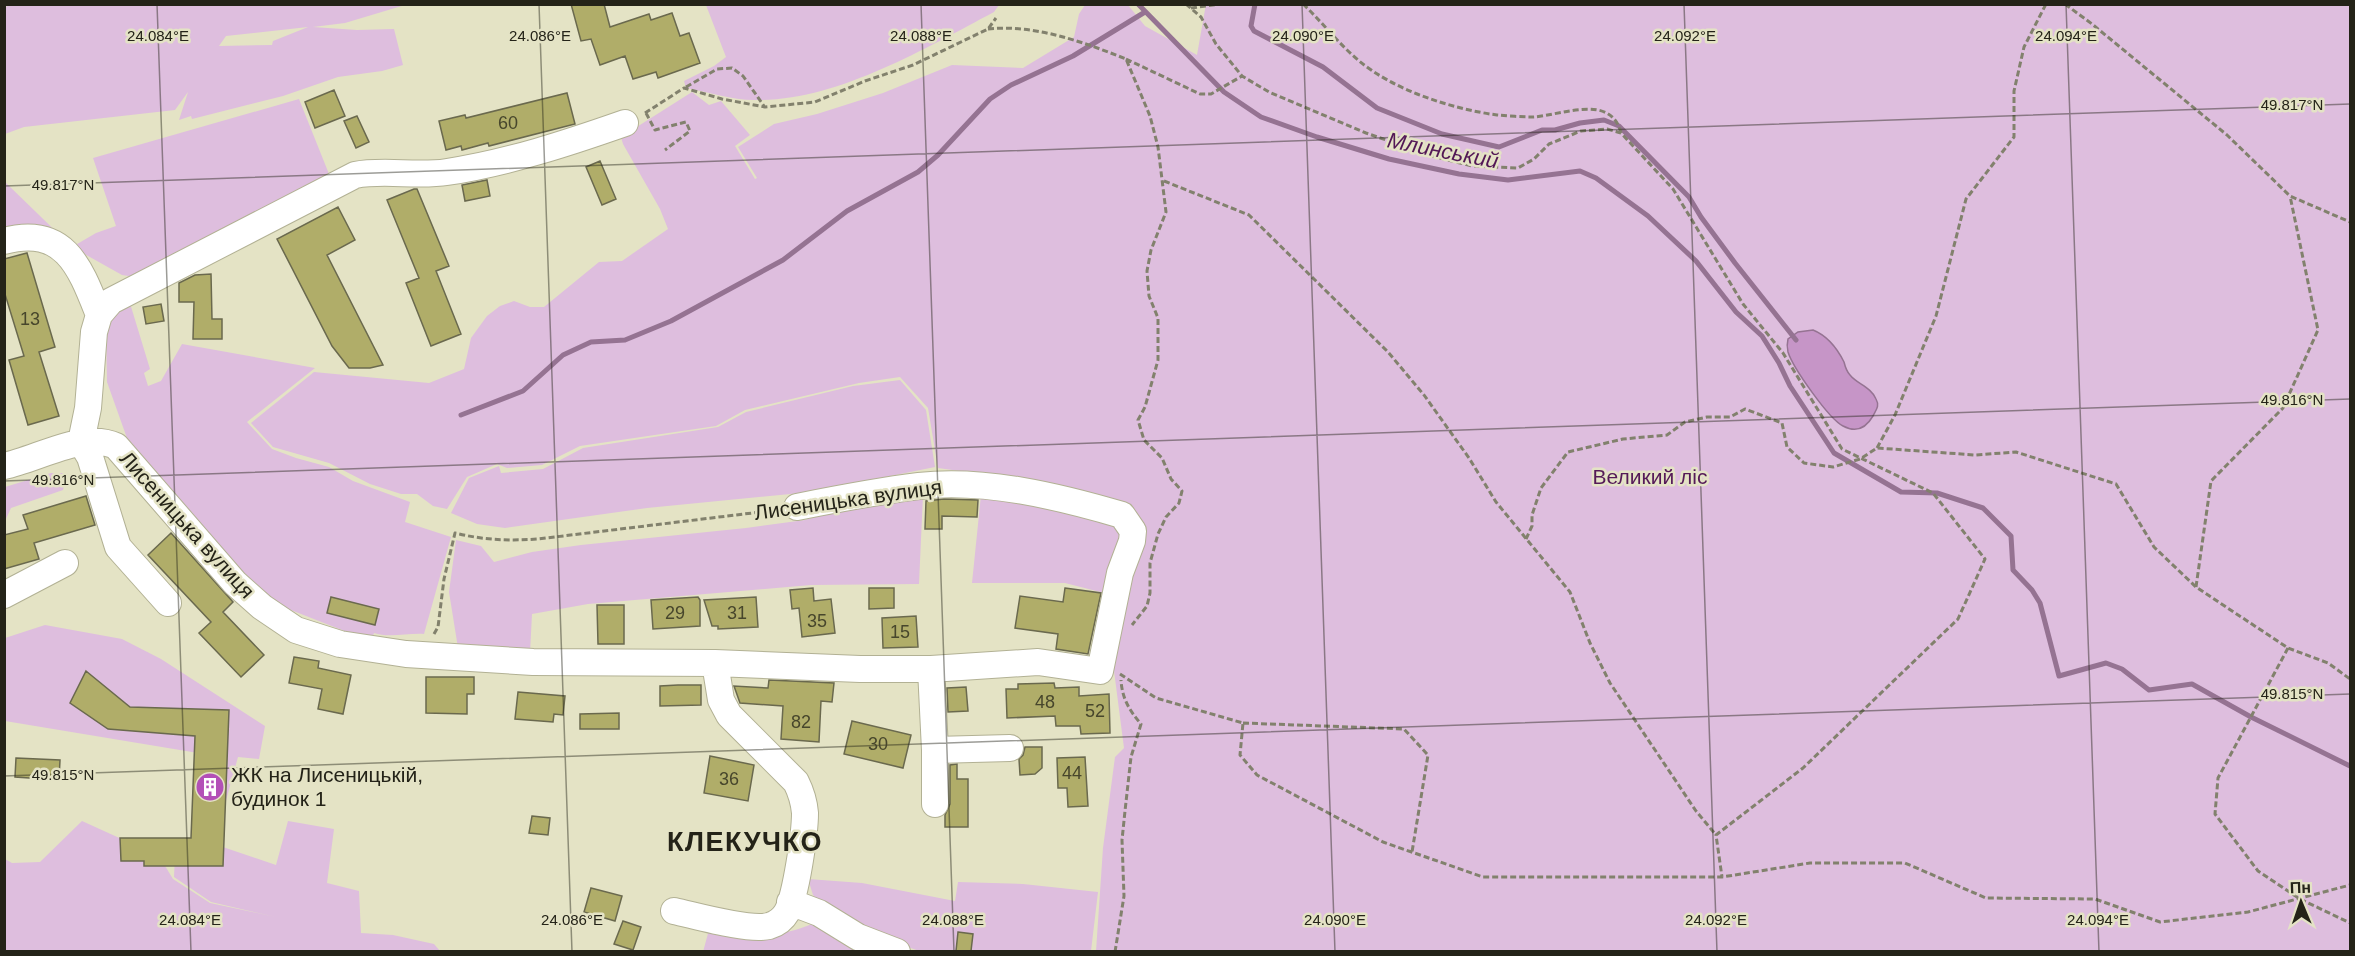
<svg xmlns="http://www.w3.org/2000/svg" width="2355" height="956" viewBox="0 0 2355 956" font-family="Arial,sans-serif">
<rect width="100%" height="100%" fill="#e4e3c5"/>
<path fill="#debede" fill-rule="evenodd" d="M1206,4L2350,5V951H1096L1103,848L1115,757L1124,748L1113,663L1127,506L1055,484L938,468L928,408L900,377L859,383L745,410L716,426L580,446L542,465L507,468L497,464L467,477L447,509L433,506L417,494H401L370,484L329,463L273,447L251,423L314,372L429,383L464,369L471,338L487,316L500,306L514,301L530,307H544L599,262L622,261L668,229L660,209L623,144L621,137L692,92L709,105L721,101L750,135L735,146L755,179L757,178L738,147L774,124L817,114L883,93L952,65L1023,68L1074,37L1079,14L1085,5H1128L1145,26L1197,55Z
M9,5H405L345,23L313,27L357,30L394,29L403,65L382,71L338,77L283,96L192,119L191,116L179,120L188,92L175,110L24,127L5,134L4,8ZM308,27L273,41L272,45L219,46L226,36Z
M706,5H999L994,12C924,49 835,102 754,100C732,100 708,92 686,88L684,81L714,66L726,57Z
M299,99L331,179L135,277L122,275L72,247L96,233L116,226L93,158Z
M4,181L72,247L5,233Z
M129,300L150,369L144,373L148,386L161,381L182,344L315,368L247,422L272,449L296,458L329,467L353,481L410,502L405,522L451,537L424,634C408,633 388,638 374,633L372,639L347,632L273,603L246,579L128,441L107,382L106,330L113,311Z
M900,380L926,410L935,467L811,492L647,508L505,528L477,524L451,513L469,478L499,466L501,473L543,469L583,448L718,427L746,412L853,386Z
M51,473H68L63,490L11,508L5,521V487Z
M923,495L919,584L811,585L588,604L532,614L530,653L458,648L449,592L456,540L481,546L494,562L532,552L581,545L746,528L805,520L866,503Z
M981,495L1120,522L1126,536L1108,594L1065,583H972Z
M45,625L122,639L161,659L265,726L259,759L238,757L214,844L276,865L288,821L334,829L327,883L359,891L361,933L393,935L434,944L440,951H5V859L12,863L40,862L82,821L159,856L173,879L210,903L276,917L211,902L174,877L175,855L200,859L198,753L5,721V638Z
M808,879L862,883L955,901L958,882L1023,884L1098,892L1091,951H919L845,924L813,895Z
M814,923L876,952H703L710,926C749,934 777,940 814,923Z"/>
<path fill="#c695c7" stroke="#957392" stroke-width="1.5" d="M1813,330C1828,336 1837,348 1844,362C1845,366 1847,372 1850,375C1857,384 1871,387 1876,399C1880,406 1876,410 1873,416C1866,428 1856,433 1843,426C1829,419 1793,368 1788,352C1787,348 1787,343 1788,339L1798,332Z"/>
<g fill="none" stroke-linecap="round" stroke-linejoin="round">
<path stroke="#957392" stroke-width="5" d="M1138,4L1224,92L1261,117L1317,137L1389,159L1459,174L1508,180L1580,171L1596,178L1648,216L1696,261L1736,312L1762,336L1779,363L1790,386L1834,453L1901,492L1937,493L1983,508L2011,536L2013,570L2032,590L2040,603L2059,676L2106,663L2122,669L2149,690L2192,684L2251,717L2350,766
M1255,4L1251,26L1254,31L1323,67L1377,108L1442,134L1499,147L1542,130H1555L1580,123L1604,120L1619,126L1689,197L1701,217L1735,263L1796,340
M461,415L523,391L563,355L591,342L625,340L671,321L783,260L847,211L918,172L938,155L990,99L1011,85L1073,56L1145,12"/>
</g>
<path fill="#b0ad69" stroke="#6a694e" stroke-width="1.5" d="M571,4H604L610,27L649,14L651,20L672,13L680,36L689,33L700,63L658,78L656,72L633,79L625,56L600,65L591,39L581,41Z
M334,90L345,116L315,128L305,102Z
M567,93L575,124L489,146L488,143L462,150L461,146L446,150L439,121L465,115L466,118Z
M357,116L369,142L356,148L344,121Z
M600,161L616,199L602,205L586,167Z
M487,180L490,196L465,201L462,185Z
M414,189H417L449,266L436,271L461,334L431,346L406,283L419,278L387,200Z
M338,207L355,240L327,255L383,365L370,368H349L332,346L277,239Z
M27,253L55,347L39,352L59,416L28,425L9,360L24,356L4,291V259Z
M211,274L212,319H222V339H193L194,302H179V283L195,275Z
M161,304L164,321L146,324L143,307Z
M86,496L95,525L34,543L39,559L4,569V535L28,529L23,515Z
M944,499L978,500L977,517L942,516V529H925L926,501Z
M171,533L233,602L223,612L264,655L241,677L199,633L211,622L148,555Z
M813,588L814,601L831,599L835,633L802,637L799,608L792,609L790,590Z
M869,588H894V608L869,609Z
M1065,588L1101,593L1088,654L1056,649L1058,634L1015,628L1020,596L1063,602Z
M331,597L379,609L375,625L327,613Z
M698,597L700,600V626L653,629L651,600Z
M756,597L758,627L718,629V626H712L704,600Z
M597,605H624V644H598Z
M916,616L918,647L883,648L882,618Z
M294,657L319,661L318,668L351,675L343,714L318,709L322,689L289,683Z
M86,671L130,707L229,710L223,866H144V861H121L120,838H191L195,736L108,729L70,703Z
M426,677H474V694H467V714L426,713Z
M769,680L834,683L832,702L821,701L819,742L781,739L783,706L740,703L734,686L768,688Z
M1054,683L1055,688L1079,687V696L1109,694L1110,733L1081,734L1080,726H1056L1055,716L1007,718L1006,689H1018V684Z
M678,685H701V705L660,706V686Z
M966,687L968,711L948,712L947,688Z
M518,692L565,696L563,715L554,714L553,722L515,719Z
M619,713V729H580V714Z
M852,721L911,735L903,768L844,754Z
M1025,747H1042V768L1035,774L1020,775L1019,759L1023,755Z
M710,756L754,765L748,801L704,793Z
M1085,757L1088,806L1068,807L1067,788H1058L1057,758Z
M16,758L60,760L59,780L15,777Z
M957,764V779H968V827H945V815L950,804V765Z
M532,816L550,818L548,835L529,833Z
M591,888L622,896L615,921L584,912Z
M623,921L641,927L633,950L614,944Z
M958,932L973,934L971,951H956Z"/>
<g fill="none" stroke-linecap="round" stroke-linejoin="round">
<g stroke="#b2b194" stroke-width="28">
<path id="minor" d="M4,241C65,225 80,267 99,315
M81,442L88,408L94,332L99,315L111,301L355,175C385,169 416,177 447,172C507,163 568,143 625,123
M81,442L90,457L118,547L168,603
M4,466C38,459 83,431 116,446L235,583L262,607L296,630L340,644L406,654L533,662L715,663L860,669H931L1038,662L1100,671L1120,573L1132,541L1133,531L1122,515C1061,497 984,478 919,486C878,491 837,499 797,507
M4,595L65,563
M931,669L935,750L1010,748
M935,804V750
M790,902L819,913L858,937L897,952
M674,911C697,916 748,931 769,926C776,924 783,919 787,912C796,895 805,833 805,813C804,801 801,792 796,782L729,715L721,700L715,663"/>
</g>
<path stroke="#82816d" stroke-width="3" stroke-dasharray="6 3" stroke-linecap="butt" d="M1186,4L1201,17L1216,44L1242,76L1269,92L1366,133L1432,156L1472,166L1518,168L1534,159L1549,144L1581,131L1607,129L1621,133L1673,189L1743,304L1783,353L1842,449L1933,493L1985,559L1958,619L1803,768L1716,835L1722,877
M1303,4C1322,22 1338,43 1358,60C1393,90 1452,109 1497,115C1508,116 1522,117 1533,117C1563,115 1611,93 1621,133
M2065,4L2092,24L2227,135L2290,196L2350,222
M1191,8L1220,4
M988,29C1035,24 1083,42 1126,59L1150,116L1158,147L1166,212L1151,250L1147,271L1149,296L1158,318V360L1145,407L1138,420L1144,440L1162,458L1171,479L1182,491L1179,503L1166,517L1158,534L1150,563V593L1147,606L1132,625
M1126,59L1200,94H1211L1242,76
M686,87L717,69L732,68L743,76L764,106
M645,113L684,88L722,99L765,107L815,102L865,81L913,65L988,29L996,18
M646,113L655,130L686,122L690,131L665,150
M1164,181L1249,215L1388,352L1424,395L1469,458L1496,502L1570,592L1590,643L1610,683L1696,811L1716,835
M1877,448L1895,415L1936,316L1966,199L2014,137V91L2024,47L2046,4
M1526,539L1532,526V515L1541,488L1568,452L1623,439L1667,435L1685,422L1707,417H1730L1745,409L1782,423L1787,447L1804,463L1833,467L1860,459L1877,448L1975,455L2016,452L2116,484L2154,547L2196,587L2288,648L2328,663L2350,679
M2196,587L2211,481L2283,408L2318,330L2290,196
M434,634L438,627L444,579L455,533C483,540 509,541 538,539L777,510
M2288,648L2218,778L2215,814L2258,871L2300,899L2350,923
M1120,674L1156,698L1243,723L1240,755L1257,775L1383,842L1483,877H1722L1810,863H1905L1986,898L2095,899L2160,922L2248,912L2350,885
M1243,723L1404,729L1428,755L1412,852
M1115,952L1124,896L1122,840L1125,811L1131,757L1141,724C1129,710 1122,698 1121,680"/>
<use href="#minor" stroke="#fff" stroke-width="26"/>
</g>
<path fill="none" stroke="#242318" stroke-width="1.5" stroke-opacity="0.45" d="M157,4L191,952M539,4L572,952M921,4L954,952M1302,4L1335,952M1684,4L1717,952M2066,4L2099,952M4,186L2350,104M4,481L2350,399M4,776L2350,694"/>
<defs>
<g id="building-disc" transform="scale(1.5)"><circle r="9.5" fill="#b350b7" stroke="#e4e3c5"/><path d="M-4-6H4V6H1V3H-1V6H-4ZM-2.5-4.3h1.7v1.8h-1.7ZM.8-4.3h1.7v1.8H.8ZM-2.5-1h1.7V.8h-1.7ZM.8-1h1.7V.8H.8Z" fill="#fff"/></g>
</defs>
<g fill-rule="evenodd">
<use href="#building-disc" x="210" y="787"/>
</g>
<g text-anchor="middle" stroke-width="5" stroke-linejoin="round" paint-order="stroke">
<g font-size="18" fill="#47462c">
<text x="508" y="129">60</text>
<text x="30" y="325">13</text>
<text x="675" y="619">29</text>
<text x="737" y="619">31</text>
<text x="817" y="627">35</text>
<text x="900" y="638">15</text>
<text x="1045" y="708">48</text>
<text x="1095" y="717">52</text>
<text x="801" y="728">82</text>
<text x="878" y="750">30</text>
<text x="1072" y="779">44</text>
<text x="729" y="785">36</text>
</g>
<g font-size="21" fill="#551a58" stroke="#e4e3c5">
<text x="1650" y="484">Великий ліс</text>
</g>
<g font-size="21" fill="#242318" stroke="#e4e3c5">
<text transform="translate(848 500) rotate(-8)" y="7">Лисеницька вулиця</text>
<text transform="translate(187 525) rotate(48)" y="7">Лисеницька вулиця</text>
</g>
<g font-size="21" fill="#242318" stroke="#e4e3c5" text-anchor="start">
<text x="231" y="782">ЖК на Лисеницькій,<tspan x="231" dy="24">будинок 1</tspan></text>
</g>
<g font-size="22" font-style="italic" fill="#531856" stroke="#e4e3c5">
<text transform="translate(1443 150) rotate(11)" y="8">Млинський</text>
</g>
<g font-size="27" font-weight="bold" letter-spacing="1.5" fill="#242318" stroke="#e4e3c5">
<text x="745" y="851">КЛЕКУЧКО</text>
</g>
</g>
<g font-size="15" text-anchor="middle" fill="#242318" stroke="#e4e3c5" stroke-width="5" stroke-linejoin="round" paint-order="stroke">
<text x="158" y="41">24.084°E</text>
<text x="540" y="41">24.086°E</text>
<text x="921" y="41">24.088°E</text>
<text x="1303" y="41">24.090°E</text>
<text x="1685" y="41">24.092°E</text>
<text x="2066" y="41">24.094°E</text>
<text x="2292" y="110">49.817°N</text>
<text x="63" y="190">49.817°N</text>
<text x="2292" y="405">49.816°N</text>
<text x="63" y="485">49.816°N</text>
<text x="2292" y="699">49.815°N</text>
<text x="63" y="780">49.815°N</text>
<text x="190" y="925">24.084°E</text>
<text x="572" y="925">24.086°E</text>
<text x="953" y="925">24.088°E</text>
<text x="1335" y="925">24.090°E</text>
<text x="1716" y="925">24.092°E</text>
<text x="2098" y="925">24.094°E</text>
</g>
<rect width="2355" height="956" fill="none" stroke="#242318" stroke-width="12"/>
<g transform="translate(2301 902) rotate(358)" stroke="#e4e3c5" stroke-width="4.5" paint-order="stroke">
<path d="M0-4.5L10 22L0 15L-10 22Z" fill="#242318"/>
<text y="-9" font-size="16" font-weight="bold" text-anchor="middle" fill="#242318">Пн</text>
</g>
</svg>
